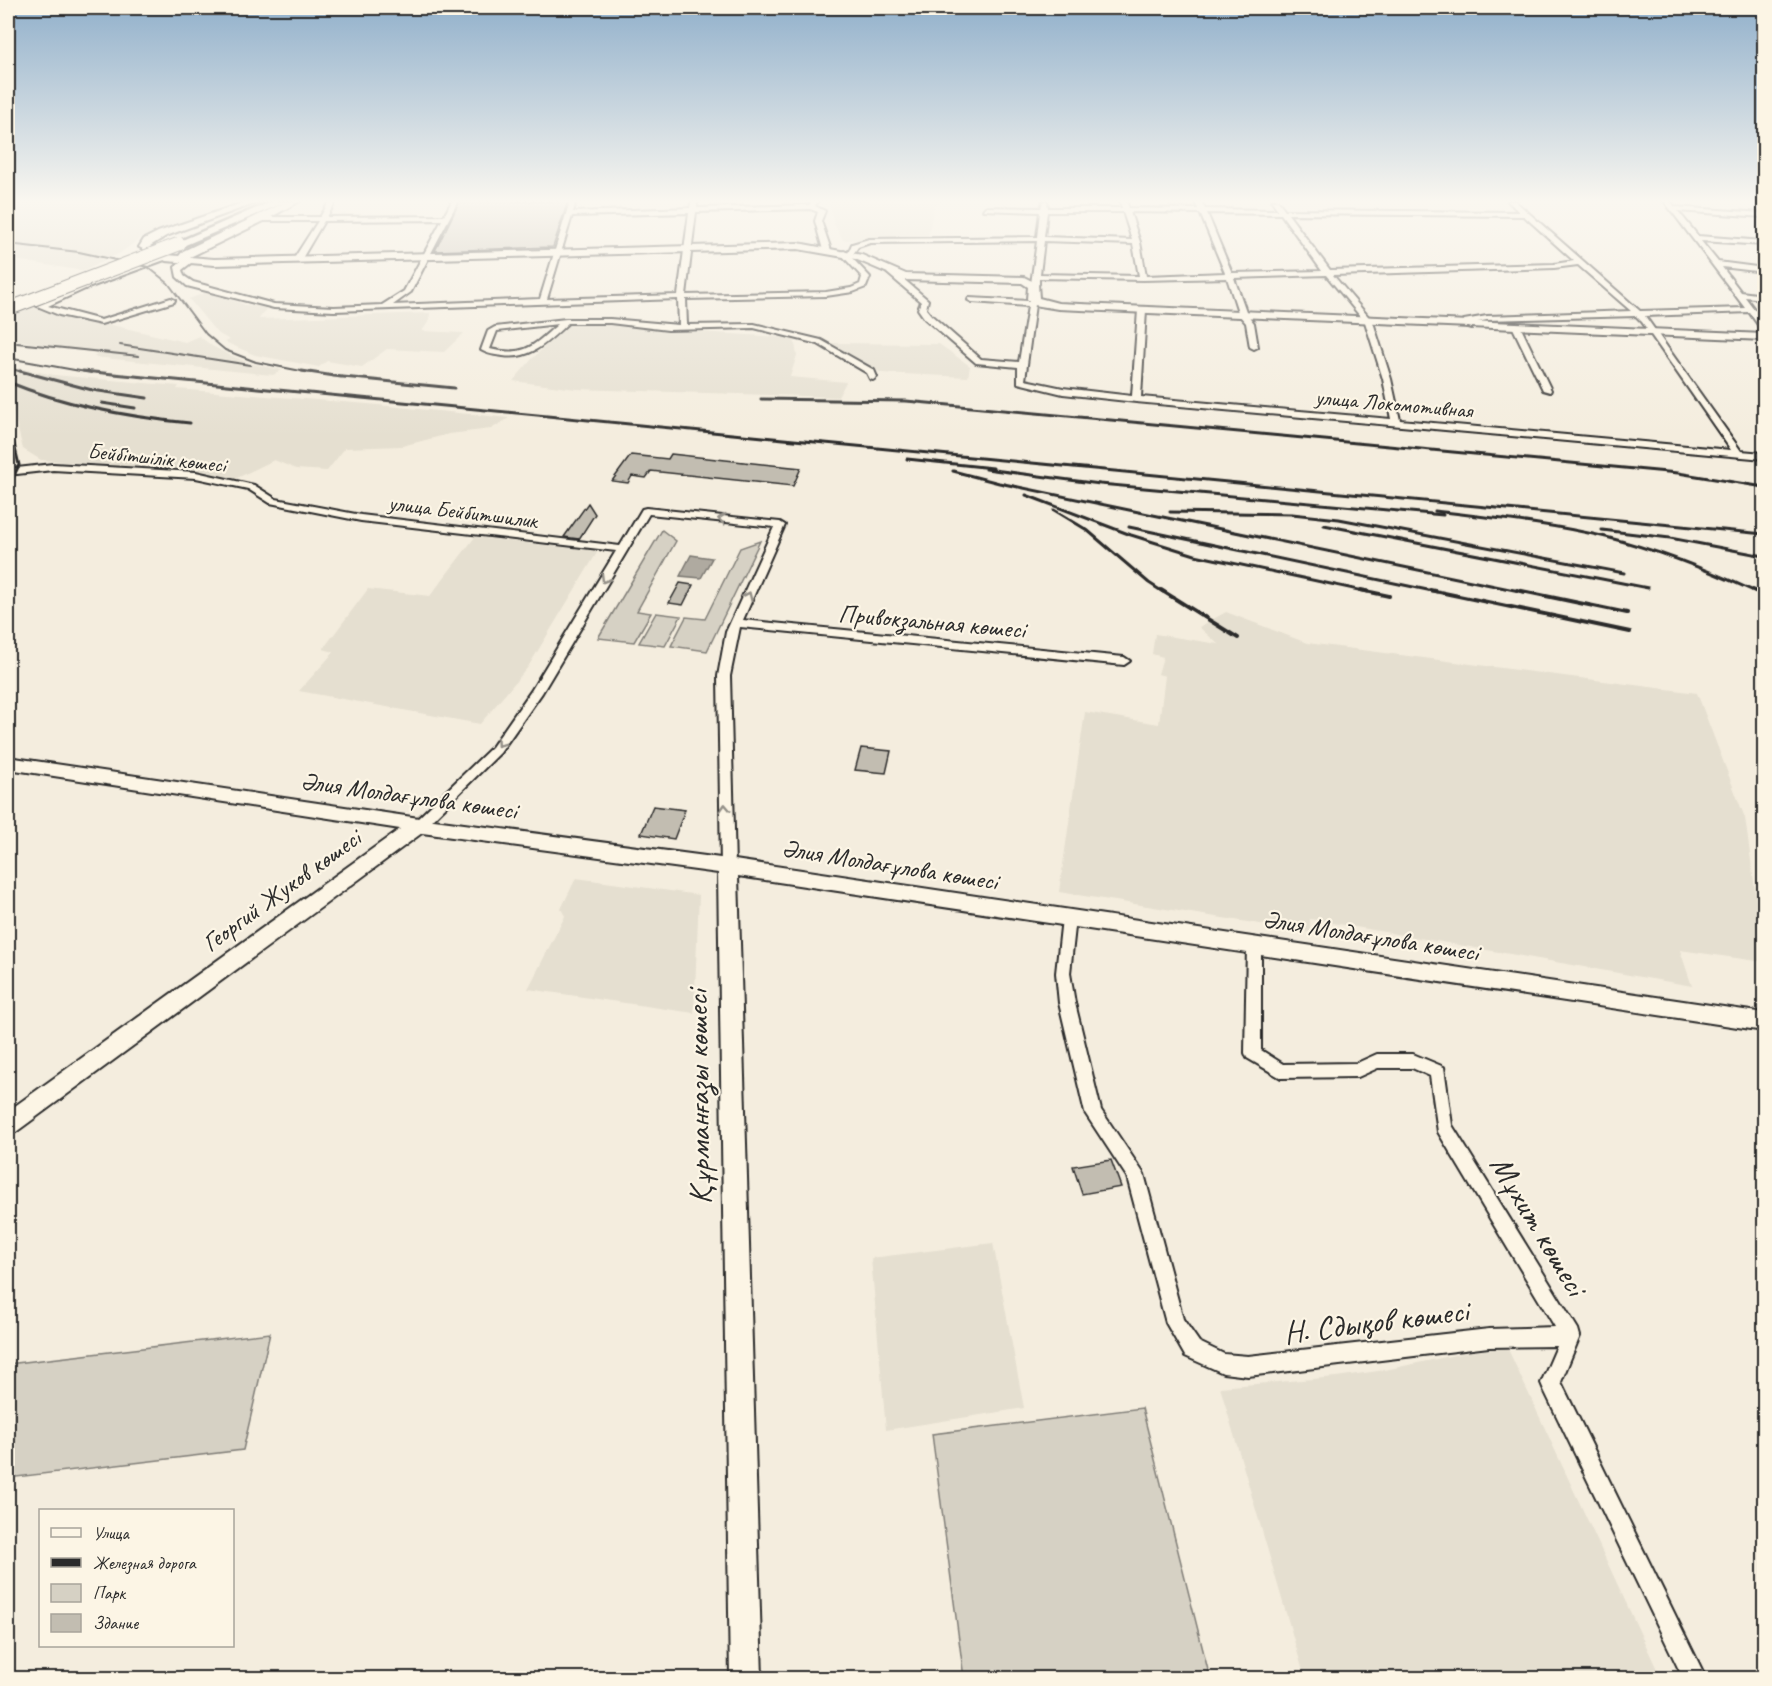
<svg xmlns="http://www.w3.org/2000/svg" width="1772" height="1686" viewBox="0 0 1772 1686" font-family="Caveat,sans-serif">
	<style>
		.built { fill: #e5dfd0 }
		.green { fill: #d6d1c4; stroke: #807e78; stroke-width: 1.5 }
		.water { fill: #afaaa0; stroke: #7a7771; stroke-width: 1.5 }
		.building { fill: #c2bdb1; stroke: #2b2b2b; stroke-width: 1.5 }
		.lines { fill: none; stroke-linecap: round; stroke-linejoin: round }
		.street-casing { stroke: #2b2b2b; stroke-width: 4 }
		.secondary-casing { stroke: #2b2b2b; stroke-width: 4 }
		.primary-casing { stroke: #2b2b2b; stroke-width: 5 }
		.street { fill: #fcf5e5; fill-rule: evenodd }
		.secondary { fill: #fcf5e5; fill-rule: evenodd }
		.primary { fill: #fcf5e5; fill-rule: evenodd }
		.rail-far2 { stroke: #2b2b2b; stroke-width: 2 }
		.rail-far1 { stroke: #2b2b2b; stroke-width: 3 }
		.rail { stroke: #2b2b2b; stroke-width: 4 }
		.primary-bridge-casing { stroke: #2b2b2b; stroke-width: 15; stroke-linecap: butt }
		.primary-bridge { stroke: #fcf5e5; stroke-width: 13 }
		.oneway { stroke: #949088 }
		.labels { text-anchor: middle; stroke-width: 4.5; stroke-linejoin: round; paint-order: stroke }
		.far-street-label { font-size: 22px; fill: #2b2b2b; stroke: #fcf5e5 }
		.street-label { font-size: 26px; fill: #2b2b2b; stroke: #fcf5e5 }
		.near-street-label { font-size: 32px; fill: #2b2b2b; stroke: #fcf5e5 }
	</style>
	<rect width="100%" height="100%" fill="#f4edde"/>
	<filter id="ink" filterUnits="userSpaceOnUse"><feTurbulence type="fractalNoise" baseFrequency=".0167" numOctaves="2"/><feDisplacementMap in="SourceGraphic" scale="12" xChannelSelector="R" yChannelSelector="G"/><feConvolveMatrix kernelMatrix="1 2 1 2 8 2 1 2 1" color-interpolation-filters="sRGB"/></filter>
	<g filter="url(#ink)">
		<path class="built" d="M12,201H225L227,203L181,224L141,238L120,253L84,271L15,260L8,263V203Z
			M829,201H942L934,206L928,237L843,240L834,224Z
			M210,291L245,305L268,306L259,319L430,313L429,321L422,331L464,333L444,352L387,349L362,367L327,361L319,367L255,355L225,342L230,340L217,333L189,299Z
			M26,305L185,342L199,336L212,346L230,355L249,363L282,370L273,375L94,357L97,353L8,339V313Z
			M601,323L637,328L794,338L797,355L790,377L846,382L838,397L576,389L513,381L532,359L568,324Z
			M831,343L939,344L970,366L968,377L881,373Z
			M19,368L54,375L179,386L177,389L368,404L509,418L491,429L449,434L402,446L345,448L327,471L296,469L274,460L235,479L200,473L41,460L23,449L8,390V374Z
			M475,537L598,551L528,667L480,724L299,691L334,652L323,649L368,589L430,596Z
			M1226,612L1307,643L1697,693L1745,818L1759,918L1764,929V962L1680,950L1692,986L1310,919V932L1059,892L1085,712L1159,724L1165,676L1158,674L1163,657L1152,654L1155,634L1218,644L1199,627Z
			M576,878L699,895L694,1013L528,989L565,916L561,909Z
			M993,1243L1024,1408L886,1430L871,1258Z
			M1507,1347L1661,1678H1305L1220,1387L1336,1377L1385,1370L1469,1352Z"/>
		<path class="green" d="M662,530L676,541L637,611L651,613L634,642L598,638Z
			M760,541L707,651L671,646L686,617L705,619L740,548Z
			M656,613L681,616L665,646L639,643Z
			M270,1333L243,1450L8,1478V1364Z
			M1142,1408L1210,1678H964L932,1434Z"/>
		<path class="water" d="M691,555L712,558L701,578L680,576Z"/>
		<path class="building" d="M460,201H568L553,247L435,251Z
			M671,454L772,465L801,468L793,486L651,471L646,478L632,476L628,483L612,481L631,455L668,459Z
			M588,503L595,514L579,539L564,537Z
			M680,583L693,585L683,605L669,603Z
			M861,748L891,751L886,773L855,770Z
			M653,806L685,810L674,839L641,834Z
			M1111,1160L1121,1187L1082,1194L1073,1166Z"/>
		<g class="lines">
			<g class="street-casing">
				<path id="street" d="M330,201H336L327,217L444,216L452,201H458L411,292L393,305L540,299L570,201H576L573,212L690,208L691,203L694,201L697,203V208L809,205L812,201H818L815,206L825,211L821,221L831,250L827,252L823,250L815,221L818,212L810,209L696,212L686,295L826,292L851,288L860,284L862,277L840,253L844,251L848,253L852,244L869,239L1037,237L1040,212L983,210L985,207L1041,208L1043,201H1047L1048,208H1122L1120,201H1126L1129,208L1198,209L1195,201H1201L1205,209L1278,210L1272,201H1278L1285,210L1519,212L1508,201H1515L1640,311L1745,308L1664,201H1670L1675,207L1764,213V217L1678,211L1698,236L1764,241V245L1701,241L1718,262L1764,268V272L1722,267L1741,292L1764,295V299L1745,297L1764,322V329H1761L1749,312L1645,316L1741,451L1764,453V459L1136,402L1063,394L1018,383V367L976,363L925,319L918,309L921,302L887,273L894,271L928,300L926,309L931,315L981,359L1019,362L1028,306L972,302L968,300L969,298L1029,301L1030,297H1036L1025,380L1063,388L1132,396L1138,310L1142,308L1146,310L1141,397L1391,419L1383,379L1365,322L1326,275L1234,278L1247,314L1254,323L1258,347L1254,349L1250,347L1246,323L1239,315L1227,278L1143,280L1039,278V284L1035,286L1031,284L1037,241L870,243L858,247L851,257L870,277L866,287L853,292L826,296L686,299L687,325L754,324L821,340L874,370L877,377L873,380L870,379L867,373L818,344L754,328L668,330L610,323H568C548,341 532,360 503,356C496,355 487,354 481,350L488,331L495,327L566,319H610L679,325L678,299L334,311L274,308L187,286L177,277L175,267L185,259H191V263L182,270L184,276L193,282L274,304L334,307L382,305L404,291L442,220L324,221L301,260L297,262L293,260L318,221H261L258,219L261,217H320ZM1047,212H1123L1132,240L1044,237ZM1130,212L1200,213L1225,273L1146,276L1140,242ZM689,213L678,295L547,299L572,216ZM1207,213L1281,214L1322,271L1232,273ZM1288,214L1524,216L1574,261L1554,264L1330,270ZM1044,241L1133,244L1139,276L1040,274ZM1578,265L1631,311L1487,316L1464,320L1465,326L1472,328V323L1487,320L1636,316L1642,322L1731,450L1400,420L1391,379L1373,322L1333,275L1554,268ZM558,324C533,346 525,357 490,349L497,331Z
					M163,256L170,258L85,289L48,306L101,320L171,298L175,300L174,302L101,324L59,315L37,306L79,285Z
					M1514,326L1521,328L1551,390L1550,392L1543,390L1513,328Z
					M53,464L196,472L254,485L276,499L361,515L620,546L642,509L646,508L780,522L785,525L743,620L1124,657L1130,661L1124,665L740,627L730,676L735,867L733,871H723L721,867L718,676L726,632L774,527L649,514L542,693L500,753L424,828L419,830L412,825L414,822L492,747L531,691L616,551L361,521L270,503L248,489L196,478L53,470L8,475V469Z
					M1069,912L1074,914L1076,918L1070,973L1075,1003L1101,1110L1144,1174L1183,1319L1199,1342L1224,1354L1248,1356L1489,1329L1555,1327L1438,1132L1430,1076L1412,1068H1378L1358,1077L1281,1078L1247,1058L1245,1053L1247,945L1249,941L1254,939L1259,941L1261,945V1050L1283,1064L1357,1063L1377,1054H1413L1444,1067L1452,1125L1578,1329L1580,1336L1561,1382L1706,1678H1683L1544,1390L1541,1383L1557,1346L1489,1347L1248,1376L1223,1373L1185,1356L1166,1323L1127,1177L1085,1113L1059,1003L1056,973L1062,918L1064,914Z"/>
			</g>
			<g class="secondary-casing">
				<path id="secondary" d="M248,201H261L166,236L150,246L168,255L179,256L183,251L288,201H300L264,221L190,257L214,259L798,243L862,255L906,274L1024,277L1038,284L1039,298L1058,303L1764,334V340L1058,309L1034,305L1027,299L1028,287L1022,283L904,280L855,259L798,249L214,265L166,261L139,247L144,239L158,232Z
					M8,757L419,818L728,859L1764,1013V1031L738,876L762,1678H730L718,873L422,833L16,1132L8,1135V1111L400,829L8,769Z"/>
			</g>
			<g class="primary-casing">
				<path id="primary" d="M273,201H288L183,246L179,248L173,244Z"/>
			</g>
			<use href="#street" class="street"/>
			<use href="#secondary" class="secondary"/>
			<use href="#primary" class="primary"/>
			<path class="rail-far2" d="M8,244L79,252L148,267L168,283L206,334L225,350L256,362L311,373
				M17,343L139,356
				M120,345L250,365
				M8,358L91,373
				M8,368L26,373"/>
			<path class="rail-far1" d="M20,371L92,390L147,398
				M83,371L1764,534
				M302,371L341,377
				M333,376L454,388
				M8,382C67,406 127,417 190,423
				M761,399L906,401L1678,473L1764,487
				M102,403L135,408
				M8,419L19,465L8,488
				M907,459L993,468
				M986,469L1100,484L1443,515
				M953,471L999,483L1524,592
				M1026,495L1131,535L1195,555L1368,592
				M1054,510L1087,530L1149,583L1163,592
				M1435,511C1492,518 1550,523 1606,537C1658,550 1708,570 1756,592
				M1170,512L1292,514L1339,519L1624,573
				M1324,525L1648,588
				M1129,527L1437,592
				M1602,530L1670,538L1764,556"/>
			<path class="rail" d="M1161,590L1238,638
				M1361,590L1389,596
				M1430,590L1630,632
				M1517,590L1627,613
				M1753,590L1764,595"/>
			<g class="primary-bridge-casing">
				<path id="primary-bridge" d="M8,309L179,244"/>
			</g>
			<use href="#primary-bridge" class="primary-bridge"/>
		</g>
		<defs><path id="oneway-chevron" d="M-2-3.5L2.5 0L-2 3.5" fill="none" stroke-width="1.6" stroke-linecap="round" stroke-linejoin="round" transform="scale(1.5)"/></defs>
		<g class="oneway">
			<use href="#oneway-chevron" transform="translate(722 519) rotate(-174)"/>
			<use href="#oneway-chevron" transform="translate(605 579) rotate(121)"/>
			<use href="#oneway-chevron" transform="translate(748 596) rotate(-66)"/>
			<use href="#oneway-chevron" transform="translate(500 743) rotate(126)"/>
			<use href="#oneway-chevron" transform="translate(725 808) rotate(-92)"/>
		</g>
	</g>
	<linearGradient id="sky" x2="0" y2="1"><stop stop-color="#91b0cb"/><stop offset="0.46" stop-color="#faf7f0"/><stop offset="1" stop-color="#faf7f0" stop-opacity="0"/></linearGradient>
	<rect width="1772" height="437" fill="url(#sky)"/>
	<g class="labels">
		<g class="far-street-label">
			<text transform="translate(1394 403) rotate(5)" y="8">улица Локомотивная</text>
			<text transform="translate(157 457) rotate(6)" y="8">Бейбітшілік көшесі</text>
			<text transform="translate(463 511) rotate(7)" y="8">улица Бейбитшилик</text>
		</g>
		<g class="street-label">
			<text transform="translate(932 621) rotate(5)" y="9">Привокзальная көшесі</text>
			<text transform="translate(409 795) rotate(8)" y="9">Әлия Молдағұлова көшесі</text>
			<text transform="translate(890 864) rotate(9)" y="9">Әлия Молдағұлова көшесі</text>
			<text transform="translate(281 890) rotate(-36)" y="9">Георгий Жуков көшесі</text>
			<text transform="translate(1371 935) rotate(9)" y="9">Әлия Молдағұлова көшесі</text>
		</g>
		<g class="near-street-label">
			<text transform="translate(698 1097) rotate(-91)" y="11">Құрманғазы көшесі</text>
			<text transform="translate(1539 1225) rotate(59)" y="11">Мұхит көшесі</text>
			<text transform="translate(1376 1321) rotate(-7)" y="11">Н. Сдықов көшесі</text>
		</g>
	</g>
	<rect width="1772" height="1686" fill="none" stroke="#fcf5e5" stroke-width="30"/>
	<rect x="15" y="15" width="1742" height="1656" fill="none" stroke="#2b2b2b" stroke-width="2" filter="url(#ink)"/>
	<rect x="39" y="1509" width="195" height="138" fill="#fcf5e5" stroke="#a8a49b" stroke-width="1.5"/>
	<rect x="51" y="1528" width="30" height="9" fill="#fcf5e5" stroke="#a8a49b" stroke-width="1.5"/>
	<text x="93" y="1539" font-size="18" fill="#2b2b2b">Улица</text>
	<rect x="51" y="1558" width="30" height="9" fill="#2b2b2b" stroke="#a8a49b" stroke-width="1.5"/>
	<text x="93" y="1569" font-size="18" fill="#2b2b2b">Железная дорога</text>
	<rect x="51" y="1584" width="30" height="18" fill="#d6d1c4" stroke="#a8a49b" stroke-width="1.5"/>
	<text x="93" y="1599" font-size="18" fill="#2b2b2b">Парк</text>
	<rect x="51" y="1614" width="30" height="18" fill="#c2bdb1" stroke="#a8a49b" stroke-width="1.5"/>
	<text x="93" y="1629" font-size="18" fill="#2b2b2b">Здание</text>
</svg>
